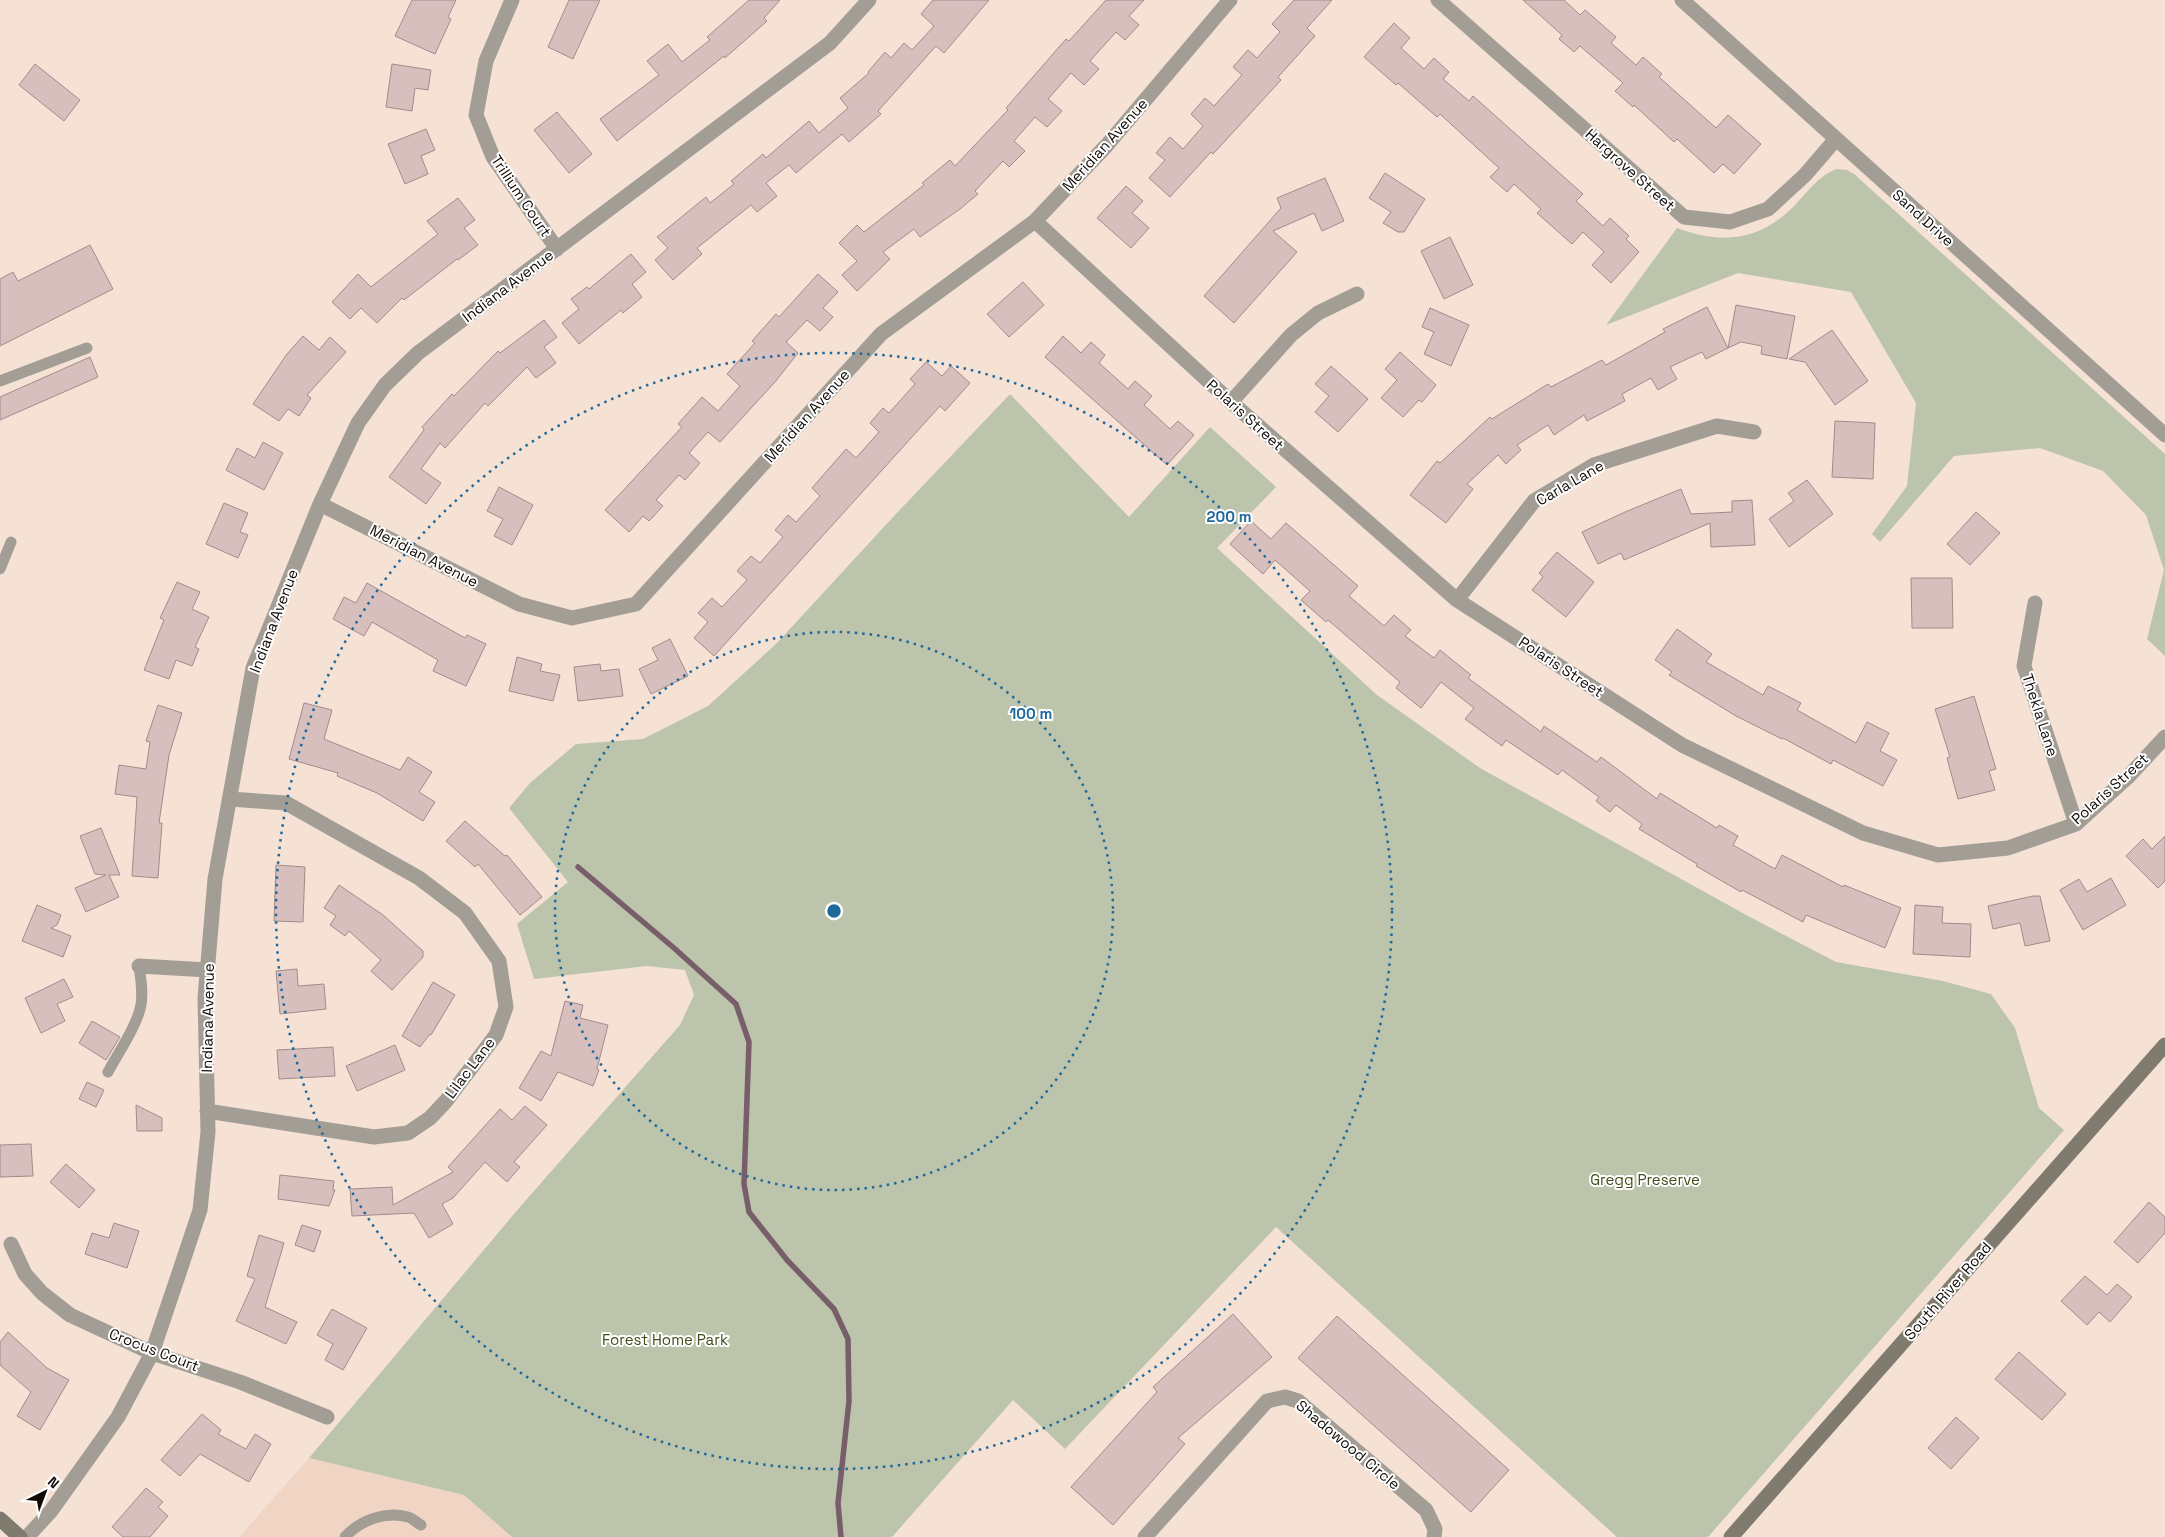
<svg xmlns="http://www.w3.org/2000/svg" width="2165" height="1537" viewBox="0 0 2165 1537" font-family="'Space Grotesk',sans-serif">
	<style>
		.built { fill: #f0d5c5 }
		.green { fill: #bcc4ab }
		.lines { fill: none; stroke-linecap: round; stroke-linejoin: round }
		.stream { stroke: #775e69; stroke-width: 5.5 }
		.building { fill: #d7bfbe; stroke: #a28b8b }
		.lane { stroke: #a29e96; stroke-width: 11 }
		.street { stroke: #a29e96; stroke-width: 15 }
		.secondary { stroke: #807b6f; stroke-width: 15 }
		.ring { fill: none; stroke: #1f689c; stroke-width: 2.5; stroke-dasharray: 2.5 5 }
		.labels { text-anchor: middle; stroke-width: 4; stroke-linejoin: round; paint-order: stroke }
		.street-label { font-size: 15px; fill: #100a06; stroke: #fff }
		.park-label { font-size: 15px; fill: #414d1a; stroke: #fff }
		.centre { fill: #1f689c; stroke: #fff; stroke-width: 2.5 }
		.ring-label { font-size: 15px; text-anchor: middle; font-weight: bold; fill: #1f689c; stroke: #fff; stroke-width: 4; stroke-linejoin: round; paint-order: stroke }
	</style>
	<rect width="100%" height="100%" fill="#f6e2d5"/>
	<path class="built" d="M309,1458L464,1495L512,1537H239Z"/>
	<path class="green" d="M1836,169L1847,170L1854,174L2165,454V656L2147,639L2164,570L2146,515L2103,471L2040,448L1954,456L1880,542L1872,534L1907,486L1916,403L1851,292L1738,273L1606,325L1677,228C1723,245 1761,241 1796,204C1808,191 1819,176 1836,169Z
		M1010,394L1129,517L1210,427L1276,487L1217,548L1377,695L1480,768L1750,917L1836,962L1943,981L1991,994L2015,1028L2039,1108L2064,1130L1708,1537H1617L1276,1227L1065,1449L1013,1400L892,1537H512L464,1495L309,1458L519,1208L680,1025L694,995L685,970L647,966L534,979L517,924L568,882L509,808L530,783L576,744L643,739L708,706L776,644L894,516Z"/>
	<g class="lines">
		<path class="stream" d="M578,867L674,948L736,1004L749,1042L744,1184L749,1212L787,1260L834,1309L848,1339L849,1401L838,1503L841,1537"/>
	</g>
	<path class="building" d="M412,0H456L448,17L451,19L435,54L395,36Z
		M569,0H600L573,59L548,47Z
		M749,0H780L764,18L767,21L725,58L724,56L617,141L600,119L659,75L647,61L668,44L682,62L710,40L707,37Z
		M933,0H989L944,53L936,46L878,111L881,114L849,142L842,134L796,173L789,165L766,183L777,196L757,212L751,205L697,248L702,254L673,280L655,260L668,248L657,237L706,197L710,203L734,184L731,181L763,154L766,158L809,121L819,133L848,108L840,98L869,73L868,72L885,52L891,58L904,43L912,50L934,26L921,14Z
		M1106,0H1144L1129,16L1139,25L1125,40L1116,32L1090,61L1099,69L1084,85L1071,73L1048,99L1062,111L1047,127L1035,117L1014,141L1025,151L1009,167L1003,161L975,191L978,194L960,209L920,237L914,229L883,252L890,259L857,291L842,275L857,261L839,243L857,225L864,232L924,185L922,183L950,160L955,166L1008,110L1006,108L1066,39L1069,41Z
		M1294,0H1332L1307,28L1315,36L1278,77L1281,80L1213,154L1211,152L1170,197L1149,178L1165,160L1156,153L1170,137L1183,149L1203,126L1191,114L1205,98L1214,106L1242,75L1233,67L1248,50L1257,58L1280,32L1272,24Z
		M1523,0H1564L1580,15L1585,10L1616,37L1611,43L1636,65L1643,57L1662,74L1659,77L1716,128L1728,115L1761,144L1734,174L1723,164L1714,173L1677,139L1674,142L1634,105L1633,107L1615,91L1623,83L1580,46L1574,52L1559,39L1562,35Z
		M1394,23L1410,38L1401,48L1424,69L1434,58L1449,72L1443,79L1469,101L1473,96L1583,194L1576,201L1603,226L1610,218L1629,236L1626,239L1639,252L1611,283L1592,265L1604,252L1583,232L1572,244L1537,213L1541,209L1514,184L1507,192L1490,177L1499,168L1440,114L1437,117L1398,83L1396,85L1364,57Z
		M35,64L80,100L64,121L19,85Z
		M392,64L431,70L428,90L415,88L412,111L386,107Z
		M557,112L592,154L569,173L534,130Z
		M426,129L435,150L421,156L428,174L405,184L388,144Z
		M1385,173L1425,199L1404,232H1398L1383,223L1391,212L1369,198Z
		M1325,178L1344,221L1322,231L1314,213L1273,231L1297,252L1234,323L1204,296L1281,208L1277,198Z
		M1126,186L1143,201L1132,213L1149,228L1131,248L1097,218Z
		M458,198L475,220L464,228L478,245L458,260L457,259L404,300L402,298L377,323L361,308L350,319L332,302L358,274L371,287L438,234L427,221Z
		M1450,237L1473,285L1444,299L1421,251Z
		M90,245L113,289L0,346V279L13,272L18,281Z
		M631,254L646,272L632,284L642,297L623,313L621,310L579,344L562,323L579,309L571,299L587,287L589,289Z
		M818,274L838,292L823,308L833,317L820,331L807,320L786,342L798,353L775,382L720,442L708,432L689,453L700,463L685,480L679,475L656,500L663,506L649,521L643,516L629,532L605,510L682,427L678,424L702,397L718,411L740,386L727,374L755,343L752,341L776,314L779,317Z
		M1023,282L1044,305L1009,337L987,314Z
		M1736,305L1795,316L1787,359L1761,354L1762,346L1741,342L1728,348Z
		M1707,307L1728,348L1706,359L1702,352L1670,367L1677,379L1658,390L1651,378L1622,394L1625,401L1587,421L1584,415L1554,435L1548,425L1517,445L1521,450L1506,464L1498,455L1467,484L1473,489L1446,523L1410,495L1437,461L1440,463L1490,417L1492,419L1548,384L1551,387L1602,360L1606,365L1665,332L1663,329Z
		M1430,308L1469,325L1451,366L1424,354L1434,332L1422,327Z
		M544,320L557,337L544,347L556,363L536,378L527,367L488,406L485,403L445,448L440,443L421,469L441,483L426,504L389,477L424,430L422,427L452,394L454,396L498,351L500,353Z
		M1832,330L1868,381L1835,405L1805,362L1789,359Z
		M303,336L319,350L330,337L346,352L307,395L311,398L299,416L288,409L279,421L253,404L287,354Z
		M1063,336L1081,353L1091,342L1105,355L1099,363L1128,389L1135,381L1152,396L1144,405L1170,429L1178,421L1194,435L1167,465L1045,357Z
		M1400,352L1436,385L1422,402L1419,400L1403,417L1381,398L1397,380L1385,369Z
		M90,357L98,377L0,420V397Z
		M926,362L942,376L951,366L970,383L945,411L940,406L714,656L694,638L708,622L698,613L712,598L722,607L747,580L737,571L751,556L760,563L783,537L775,530L788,515L796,522L820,496L812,488L846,449L856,458L879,432L870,423L883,408L889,413L915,384L910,379Z
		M1331,366L1368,399L1338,432L1315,412L1329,396L1315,384Z
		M1835,421L1875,423L1873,479L1832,477Z
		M263,442L283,453L264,490L226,470L237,448L255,458Z
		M1807,480L1833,514L1789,547L1769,519L1794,501L1788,493Z
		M499,487L533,505L512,545L494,536L503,519L487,511Z
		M1681,489L1691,514L1732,512V501L1752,500L1755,545L1711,547L1710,523L1624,560L1621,553L1598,564L1582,532L1625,512Z
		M224,503L248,513L240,532L248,535L238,558L206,544Z
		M1976,512L2000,533L1970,565L1947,544Z
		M1251,521L1271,539L1286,523L1358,586L1349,596L1384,626L1394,615L1411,630L1405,636L1434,658L1440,650L1471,675L1468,678L1541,732L1544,726L1597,762L1601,757L1657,799L1660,793L1717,828L1719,825L1738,836L1733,845L1775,869L1782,855L1843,887L1844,885L1901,908L1885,948L1806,915L1803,922L1742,890L1741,892L1696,866L1697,864L1639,829L1642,824L1616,805L1610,812L1596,801L1599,797L1562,770L1558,775L1506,740L1502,746L1465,719L1474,708L1441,682L1421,708L1396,688L1400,682L1328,620L1326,622L1301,600L1310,591L1275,560L1263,574L1230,544Z
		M1557,552L1594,582L1566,617L1532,590L1543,577L1539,573Z
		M1911,578H1952L1953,628H1912Z
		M177,582L200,592L192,609L209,617L195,647L199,649L192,666L176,660L169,679L144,670L164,620L160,618Z
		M367,583L465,638L467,635L486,644L466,686L433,671L438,660L372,622L364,636L333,619L344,597L356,603Z
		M1677,629L1712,654L1706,662L1763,695L1768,686L1801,703L1797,710L1856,743L1867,722L1889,733L1880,751L1897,760L1883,786L1833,760L1831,764L1783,738L1782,739L1736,716L1669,675L1672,672L1655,660Z
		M670,639L688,676L651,694L639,669L658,660L652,648Z
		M517,657L542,664L540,671L560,675L553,701L509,691Z
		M600,664L601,671L619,669L623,696L578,701L574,667Z
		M1974,696L1996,769L1989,771L1995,790L1958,799L1947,758L1950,757L1935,709Z
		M304,703L332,710L324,739L400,770L408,757L432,772L419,792L435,802L423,821L377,793L337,776L338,773L289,759Z
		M158,705L182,713L169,755L159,823H162L158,878L132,876L137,797L115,794L119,765L146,769L150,742L146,741Z
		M465,821L505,856L507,855L542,897L520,915L478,864L475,867L446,841Z
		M101,828L120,875H109L119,897L86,912L75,888L106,875L95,874L80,836Z
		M2165,836V881L2158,888L2126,856L2143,839L2152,849Z
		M276,865L305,867L303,922L274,921Z
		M2111,878L2126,905L2083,930L2060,890L2079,879L2087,892Z
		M339,885L383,915L423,951V957L392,990L371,971L381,960L349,931L345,936L330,925L336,916L324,908Z
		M2033,896H2040L2050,941L2025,946L2020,923L1993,929L1988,906Z
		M37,905L61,915L57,925L51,928L71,936L63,957L22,941Z
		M1915,905L1943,907L1942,923L1971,924L1970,957L1913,954Z
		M297,969L298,986L324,984L326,1009L280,1014L276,971Z
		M64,979L73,997L57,1004L65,1021L41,1033L25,998Z
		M433,982L455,995L431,1035L430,1034L420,1047L402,1036Z
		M565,1001L583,1005L580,1018L608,1025L597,1069L599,1070L593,1086L558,1072L541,1101L519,1088L541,1051L551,1056Z
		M92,1021L120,1037L106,1060L79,1043Z
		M395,1045L405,1070L357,1091L346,1066Z
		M333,1047L335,1076L279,1079L277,1050Z
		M87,1082L104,1090L96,1107L79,1099Z
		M136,1105L162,1118V1131H137Z
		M525,1106L547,1125L514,1162L520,1167L507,1182L485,1162L453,1198L442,1204L453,1224L429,1238L414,1213L352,1216L350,1189L392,1187L393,1205L453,1172L448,1167L500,1109L512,1120Z
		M31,1144L33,1176L0,1177V1145Z
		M66,1164L95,1190L79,1208L50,1182Z
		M280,1175L334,1181L333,1190H335L329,1206L278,1199Z
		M2149,1202L2165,1217V1233L2138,1263L2114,1242Z
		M114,1223L139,1231L127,1268L85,1254L92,1233L109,1238Z
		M302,1225L321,1231L314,1252L295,1245Z
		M259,1235L284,1243L265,1307L297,1322L286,1344L236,1321L255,1279L247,1276Z
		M2085,1276L2107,1295L2117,1284L2132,1297L2110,1322L2099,1312L2087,1325L2061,1301Z
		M332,1309L367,1328L343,1370L325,1360L333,1344L317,1335Z
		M1233,1314L1272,1357L1178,1438L1185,1444L1113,1525L1071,1487L1157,1392L1153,1387Z
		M1337,1316L1509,1470L1471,1512L1298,1358Z
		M8,1332L47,1368L69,1380L40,1430L17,1416L31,1392L0,1365V1342Z
		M2019,1352L2066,1394L2042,1420L1995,1379Z
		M202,1414L221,1430L218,1434L246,1449L255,1434L271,1444L249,1482L200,1454L180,1476L161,1460Z
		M1956,1417L1979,1438L1951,1469L1928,1448Z
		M146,1488L163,1502L158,1507L168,1516L150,1537H123L112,1527Z"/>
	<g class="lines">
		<path class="lane" d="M0,381L87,348
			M0,569L11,542
			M108,1072C118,1053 137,1026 141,1005C143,992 141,979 139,966
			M345,1537C360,1520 385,1511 408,1517C412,1518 417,1523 421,1525"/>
		<path class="street" d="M512,0L486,61L476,115L493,157L557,249
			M1438,0L1684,217L1730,222L1768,209L1805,175L1836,139
			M1682,0L2165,435
			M1035,221L1231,402L1457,600L1682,745L1863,833L1938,855L2008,848L2076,824L2129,776L2165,737
			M1231,402L1291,335L1318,313L1357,294
			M320,504L519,604L572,618L636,604L881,334L1035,221L1107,145L1230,0
			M1457,600L1534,501L1594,465L1717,426L1754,432
			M2035,603L2024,666L2076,824
			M139,966L208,970
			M207,1111L374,1137L408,1133L430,1118L446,1101L496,1035L506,1007L499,961L465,913L419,878L286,803L230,799
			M11,1244L25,1274L42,1293L70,1315L152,1353L240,1382L327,1417
			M27,1537L51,1511L118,1417L152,1353L178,1276L200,1210L208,1132L205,998L215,879L253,668L320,504L358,423L385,385L418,353L830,43L869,0
			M1145,1537L1267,1401L1285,1397L1298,1401L1426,1510L1435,1529L1434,1537"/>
		<path class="secondary" d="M0,1519L20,1537
			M1731,1537L2165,1045"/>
	</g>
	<g class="ring">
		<circle cx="834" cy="911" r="279"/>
		<circle cx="834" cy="911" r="558"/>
	</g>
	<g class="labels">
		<g class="street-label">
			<text transform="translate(1105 145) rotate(-48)" y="5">Meridian Avenue</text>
			<text transform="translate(1630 170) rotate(42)" y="5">Hargrove Street</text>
			<text transform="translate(521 196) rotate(56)" y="5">Trillium Court</text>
			<text transform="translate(1923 218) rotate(42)" y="5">Sand Drive</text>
			<text transform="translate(508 286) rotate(-37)" y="5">Indiana Avenue</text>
			<text transform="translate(1245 415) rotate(42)" y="5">Polaris Street</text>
			<text transform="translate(807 416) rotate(-48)" y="5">Meridian Avenue</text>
			<text transform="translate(1570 483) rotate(-30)" y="5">Carla Lane</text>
			<text transform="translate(424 556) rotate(27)" y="5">Meridian Avenue</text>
			<text transform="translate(274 621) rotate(-69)" y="5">Indiana Avenue</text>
			<text transform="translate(1561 667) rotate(33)" y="5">Polaris Street</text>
			<text transform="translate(2040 715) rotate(72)" y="5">Thekla Lane</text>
			<text transform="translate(2110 789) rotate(-42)" y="5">Polaris Street</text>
			<text transform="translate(208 1018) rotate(-89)" y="5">Indiana Avenue</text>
			<text transform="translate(470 1068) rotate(-53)" y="5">Lilac Lane</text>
			<text transform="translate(1948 1291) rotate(-49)" y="5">South River Road</text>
			<text transform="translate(154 1350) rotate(21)" y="5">Crocus Court</text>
			<text transform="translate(1348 1445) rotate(40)" y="5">Shadowood Circle</text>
		</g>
		<g class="park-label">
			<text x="1645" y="1185">Gregg Preserve</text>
			<text x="665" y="1345">Forest Home Park</text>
		</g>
	</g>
	<circle cx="834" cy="911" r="8" class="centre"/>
	<g class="ring-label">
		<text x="1229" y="522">200 m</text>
		<text x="1031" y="719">100 m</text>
	</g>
	<g transform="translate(45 1492) rotate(42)" stroke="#ffffff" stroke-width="4" paint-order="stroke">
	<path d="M0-4L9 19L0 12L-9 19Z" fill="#100a06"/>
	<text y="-8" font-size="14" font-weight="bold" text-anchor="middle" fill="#100a06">N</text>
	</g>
</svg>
